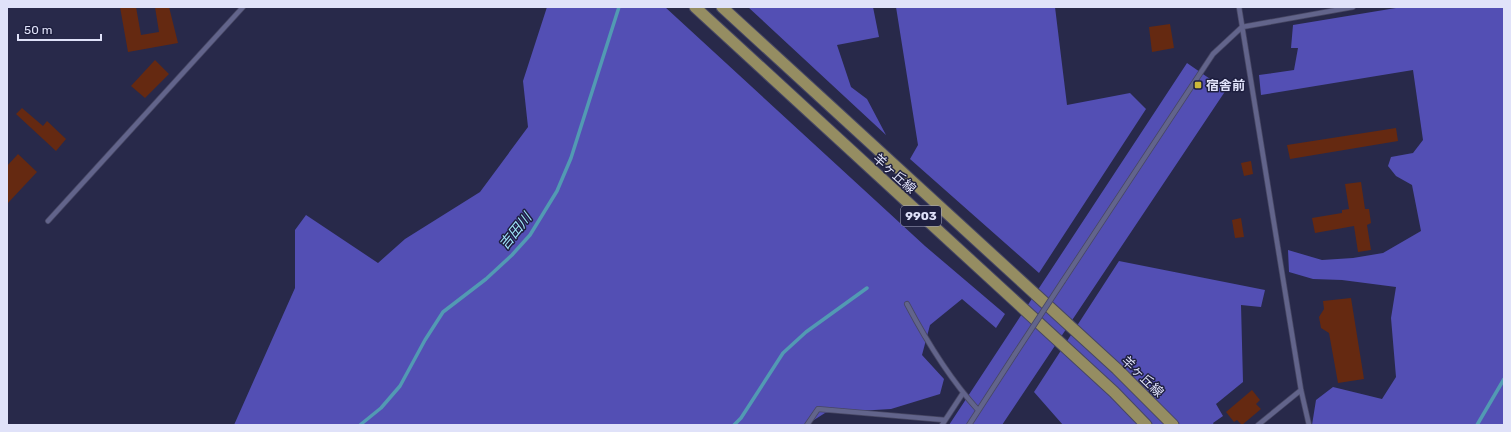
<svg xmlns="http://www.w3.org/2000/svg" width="1511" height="432" viewBox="0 0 1511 432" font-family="Rubik,'Noto Sans JP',sans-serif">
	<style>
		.forest { fill: #534fb4 }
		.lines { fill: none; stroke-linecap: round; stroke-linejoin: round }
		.stream { stroke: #529ab3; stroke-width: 3.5 }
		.building { fill: #652911 }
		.service-casing { stroke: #474764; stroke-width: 6 }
		.primary-casing { stroke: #474764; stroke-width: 13 }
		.service { stroke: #62648b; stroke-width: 4.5 }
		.primary { stroke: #958d62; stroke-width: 11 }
		.service-bridge-casing { stroke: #474764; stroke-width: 6; stroke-linecap: butt }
		.service-bridge { stroke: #62648b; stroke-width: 4.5 }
		.poi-dot { fill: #ccb939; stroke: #1e1f3f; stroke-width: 1.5 }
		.labels { text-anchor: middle; stroke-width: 3; stroke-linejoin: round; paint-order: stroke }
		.shield { fill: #1e1f3f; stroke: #a6a8c1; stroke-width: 1 }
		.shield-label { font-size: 12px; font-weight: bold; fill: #e0e2f9 }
		.poi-label { font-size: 13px; font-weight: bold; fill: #e0e2f9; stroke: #1e1f3f; text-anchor: start }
		.street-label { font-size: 13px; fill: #e0e2f9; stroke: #1e1f3f }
		.water-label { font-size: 14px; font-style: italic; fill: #a1e5fc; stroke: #1e1f3f }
	</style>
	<rect width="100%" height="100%" fill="#28294a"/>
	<path class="forest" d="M547,7H665L925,246L1005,314L996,328L962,299L930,325L922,355L944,379L940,394L891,409L825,413L806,425H234L295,288V230L306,215L378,263L405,239L480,192L528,127L523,81Z
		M748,7H873L879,37L837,45L851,87L867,99L886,135Z
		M896,7H1055L1067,105L1130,93L1146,109L1039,273L910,159L918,145Z
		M1402,7H1504V425H1312L1316,400L1333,387L1382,399L1396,377L1391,318L1396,287L1342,280L1313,279L1289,272L1288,250L1322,260L1353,258L1383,253L1421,231L1412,185L1396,176L1388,166L1391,157L1413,153L1423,140L1413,70L1261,95L1259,75L1294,70L1298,48H1291L1293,25Z
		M1187,63L1226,90L1002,425H949Z
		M1119,261L1265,290L1261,307L1241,305L1243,382L1216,404L1223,416L1213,423L1214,425H1063L1034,392Z"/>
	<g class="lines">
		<path class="stream" d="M360,425L381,408L400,386L425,340L443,312L486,279L512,255L530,235L557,191L571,158L619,7
			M734,425L741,418L783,353L806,332L867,288
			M1477,425L1504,379"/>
	</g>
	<path class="building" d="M120,7H136L141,35L159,32L155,7H169L178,43L128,52Z
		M1170,24L1174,48L1152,52L1149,27Z
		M155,60L169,74L145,98L131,86Z
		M22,108L43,126L47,121L66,139L56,151L16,114Z
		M1396,128L1398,141L1290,159L1287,145Z
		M18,154L37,172L7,204V166Z
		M1251,161L1253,174L1244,176L1241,163Z
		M1361,182L1365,209H1369L1371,223L1367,225L1371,250L1358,252L1354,226L1315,233L1312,218L1342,213V210L1349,209L1345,184Z
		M1241,218L1244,237L1235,238L1232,220Z
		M1351,298L1364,379L1338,383L1329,333L1321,328L1319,317L1324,309L1323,301Z
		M1252,390L1260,400L1256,404L1261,409L1242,425L1237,420L1234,422L1226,412Z"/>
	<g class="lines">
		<g class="service-casing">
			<path id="service" d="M1239,7L1301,390L1309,425
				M48,221L243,7
				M1063,281L1213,54L1242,27L1353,7
				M907,304C927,342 949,378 978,410
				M807,425L818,409L945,420
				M942,425L963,393
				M969,425L1015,354
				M1258,425L1301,390"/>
		</g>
		<g class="primary-casing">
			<path id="primary" d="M695,7L1114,392L1146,425
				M722,7L1117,369L1173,425"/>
		</g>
		<use href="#service" class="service"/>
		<use href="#primary" class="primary"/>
		<g class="service-bridge-casing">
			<path id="service-bridge" d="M1015,354L1063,281"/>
		</g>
		<use href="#service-bridge" class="service-bridge"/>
	</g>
	<rect class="poi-dot" x="1194" y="81" width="8" height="8" rx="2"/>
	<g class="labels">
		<rect class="shield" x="901" y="206" width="40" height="20" rx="3"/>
		<g class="shield-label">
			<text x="921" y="220">9903</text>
		</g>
		<g class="poi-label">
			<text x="1206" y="90">宿舎前</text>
		</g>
		<g class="street-label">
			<text transform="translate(895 173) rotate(42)" y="5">羊ヶ丘線</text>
			<text transform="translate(1143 376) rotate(44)" y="5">羊ヶ丘線</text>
		</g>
		<g class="water-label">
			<text transform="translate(515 231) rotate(-51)" y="5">吉田川</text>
		</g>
	</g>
	<rect width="1511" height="432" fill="none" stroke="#e0e2f9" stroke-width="16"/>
	<path d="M18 34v6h83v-6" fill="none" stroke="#e0e2f9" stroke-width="2"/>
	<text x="24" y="34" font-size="12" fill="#e0e2f9" stroke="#1e1f3f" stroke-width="3" paint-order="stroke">50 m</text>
</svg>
